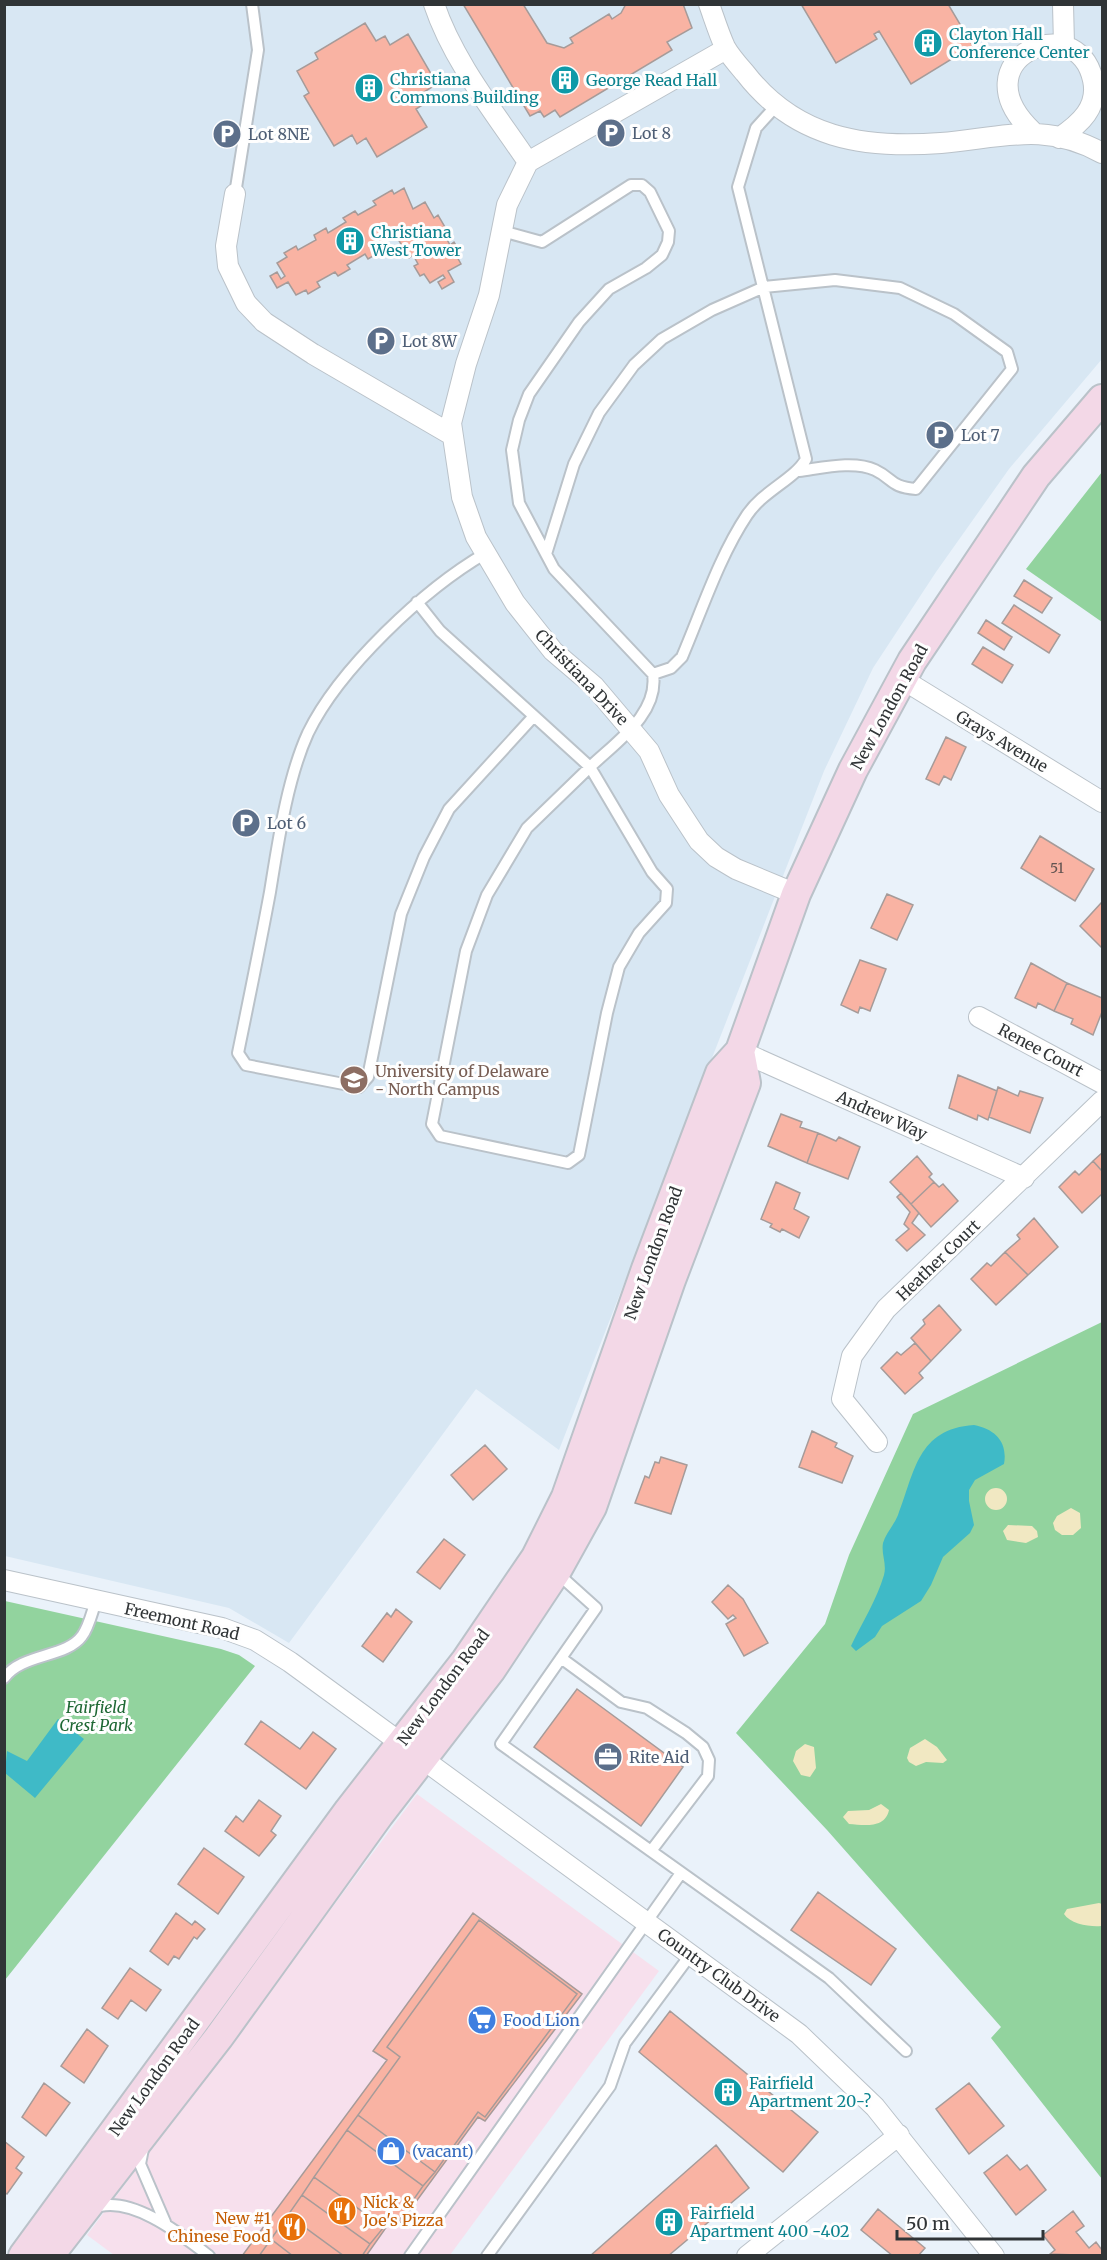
<svg xmlns="http://www.w3.org/2000/svg" width="1107" height="2260" viewBox="0 0 1107 2260" font-family="Merriweather,serif">
	<style>
		.commercial { fill: #f7e0ed }
		.built { fill: #d8e7f3 }
		.green { fill: #92d39e }
		.sand { fill: #f1e8c2 }
		.water { fill: #3fbac7 }
		.building { fill: #f9b3a3; stroke: #a69b99; stroke-width: 1.5 }
		.lines { fill: none; stroke-linecap: round; stroke-linejoin: round }
		.service-casing { stroke: #bac2c9; stroke-width: 14 }
		.minor-casing { stroke: #bac2c9; stroke-width: 22 }
		.secondary-casing { stroke: #bac2c9; stroke-width: 32 }
		.service { stroke: #fff; stroke-width: 10 }
		.minor { stroke: #fff; stroke-width: 20 }
		.secondary { stroke: #f3d8e7; stroke-width: 28 }
		.labels { text-anchor: middle; stroke-width: 6; stroke-linejoin: round; paint-order: stroke }
		.number-label { font-size: 14px; fill: #625451 }
		.culture-label { font-size: 16px; fill: #0d838f; stroke: #fefefe; text-anchor: start }
		.service-label { font-size: 16px; fill: #4e5e75; stroke: #fefefe; text-anchor: start }
		.street-label { font-size: 16px; fill: #303436; stroke: #fefefe }
		.education-label { font-size: 16px; fill: #785e54; stroke: #fefefe; text-anchor: start }
		.park-label { font-size: 16px; font-style: italic; fill: #1e6834; stroke: #fefefe }
		.shop-label { font-size: 16px; fill: #366cbe; stroke: #fefefe; text-anchor: start }
		.food-label { font-size: 16px; fill: #c56008; stroke: #fefefe; text-anchor: start }
	</style>
	<rect width="100%" height="100%" fill="#eaf2fa"/>
	<path class="commercial" d="M417,1794L659,1971L450,2255H114L87,2235Z"/>
	<path class="built" d="M5,5H1102V359L1009,469L936,572L873,668L824,771L559,1450L476,1389L289,1643L229,1608L5,1556Z"/>
	<path class="green" d="M1102,472V622L1026,569Z
		M1102,1322V2179L991,2038L1001,2027L827,1830L736,1733L825,1624L849,1555L913,1414Z
		M5,1601L221,1649L239,1655L255,1666L5,1980Z"/>
	<path class="sand" d="M985 1499a11 11 0 1 1 22 0a11 11 0 1 1-22 0Z
		M1071,1508L1080,1513L1081,1528L1073,1535H1062L1055,1530L1053,1523L1057,1516Z
		M1008,1525L1032,1526L1037,1531L1038,1537L1026,1543L1007,1540L1003,1531Z
		M925,1739L937,1747L947,1760L943,1763L926,1762L916,1766L909,1762L907,1758L910,1748Z
		M805,1744L814,1747L816,1768L810,1777L801,1775L793,1761L796,1751Z
		M881,1804L889,1810C885,1829 864,1825 849,1824L843,1817L848,1811L869,1810Z
		M1099,1903L1102,1904L1101,1926C1090,1927 1070,1924 1064,1914L1067,1909Z"/>
	<path class="water" d="M974,1425C995,1429 1008,1442 1004,1464L975,1480L969,1490V1501L974,1525L970,1533L943,1557L931,1585L921,1601L882,1626L875,1637L856,1651L851,1646C862,1623 877,1599 884,1575C887,1564 881,1554 883,1543C886,1533 894,1525 898,1515C915,1472 917,1429 974,1425Z
		M58,1719L84,1739L35,1798L5,1773L7,1751L27,1761Z"/>
	<path class="building" d="M463,4H523L547,43L564,48L573,43L570,38L609,14L612,19L621,13L626,4H683L692,28L667,42L672,50L560,117L555,110L544,117L540,111L530,116Z
		M801,4H948L973,46L911,84L879,31L874,34L877,39L836,63Z
		M365,23L376,41L385,36L390,45L408,34L437,84L419,95L424,104L416,109L427,127L377,157L366,138L357,144L352,135L334,146L304,96L309,93L297,71L318,59L315,53Z
		M404,188L413,209L425,202L434,218L438,215L449,234L445,236L450,245L454,242L460,252L456,255L461,264L448,271L454,282L442,289L438,282L445,278L443,275L430,283L424,274L420,276L414,266L418,264L413,255L409,258L398,239L402,236L397,228L383,237L386,242L377,247L380,252L368,259L365,254L347,265L350,269L338,276L335,272L317,282L320,287L308,294L306,290L296,295L288,282L277,288L270,276L277,272L281,279L285,276L277,263L287,257L284,253L296,246L298,250L316,240L314,235L326,228L328,233L346,222L343,218L355,211L358,215L376,205L373,201L392,190L394,194Z
		M1024,580L1052,598L1042,613L1014,596Z
		M1014,605L1060,635L1049,653L1002,623Z
		M986,620L1012,637L1004,650L978,633Z
		M983,647L1013,665L1002,683L972,664Z
		M946,737L966,747L951,780L944,776L939,785L926,779Z
		M1040,836L1094,869L1075,901L1021,868Z
		M887,894L913,905L897,940L871,928Z
		M1102,902V948L1080,926Z
		M860,960L886,969L870,1011L860,1007L858,1013L841,1005Z
		M1031,963L1067,983L1054,1011L1038,1003L1036,1008L1015,998Z
		M1067,983L1102,998V1012L1093,1035L1071,1024L1073,1019L1054,1011Z
		M958,1075L997,1091L988,1120L978,1115L977,1120L949,1108Z
		M998,1087L1018,1096L1020,1091L1043,1098L1030,1133L989,1117Z
		M781,1114L802,1122L800,1127L818,1133L807,1163L768,1146Z
		M818,1133L836,1141L839,1137L860,1147L848,1179L807,1163Z
		M1102,1153V1171L1093,1161Z
		M917,1156L932,1174L929,1177L934,1182L911,1204L890,1182Z
		M1093,1161L1102,1171V1194L1082,1213L1059,1187L1075,1171L1079,1175Z
		M776,1182L800,1193L794,1209L809,1217L799,1238L782,1229L780,1232L770,1227L772,1224L761,1219Z
		M934,1182L939,1187L943,1184L958,1201L931,1227L911,1204Z
		M901,1193L919,1213L912,1223L925,1235L907,1251L896,1240L909,1229L904,1224L910,1212L897,1197Z
		M1034,1218L1058,1247L1028,1275L1005,1252L1020,1239L1017,1235Z
		M1005,1252L1028,1275L996,1305L971,1279L987,1263L991,1266Z
		M939,1305L961,1330L931,1361L911,1338L925,1324L923,1320Z
		M915,1343L931,1361L919,1373L923,1378L905,1394L881,1368L897,1352L901,1355Z
		M812,1431L837,1443L835,1447L853,1456L842,1483L799,1467Z
		M485,1445L507,1469L473,1500L451,1475Z
		M661,1457L687,1465L671,1514L635,1503L645,1476L649,1478L655,1462L659,1463Z
		M444,1539L465,1555L440,1589L417,1572Z
		M728,1585L743,1599L768,1643L744,1656L726,1624L736,1618L733,1615L728,1619L712,1602Z
		M396,1609L412,1622L383,1662L362,1646L387,1613L391,1617Z
		M577,1689L683,1767L641,1826L534,1747Z
		M261,1721L300,1749L313,1732L336,1749L306,1789L245,1744Z
		M259,1800L281,1816L271,1831L276,1835L259,1856L225,1831L236,1816L243,1822Z
		M204,1848L244,1877L218,1914L178,1884Z
		M818,1892L896,1949L871,1985L791,1930Z
		M176,1913L192,1925L195,1921L205,1929L197,1939L194,1937L179,1959L174,1956L168,1965L150,1951Z
		M473,1913L582,1994L485,2121L478,2117L399,2225L392,2219L366,2256H242L387,2060L373,2051Z
		M479,1920L577,1994L485,2117L478,2112L435,2172L358,2115L400,2057L387,2047Z
		M130,1968L161,1990L146,2011L131,2000L118,2019L102,2008Z
		M670,2011L818,2132L783,2172L639,2052Z
		M87,2029L108,2046L84,2083L61,2066Z
		M44,2083L70,2103L46,2136L22,2117Z
		M969,2083L1004,2126L969,2154L936,2109Z
		M358,2115L435,2172L423,2186L347,2130Z
		M347,2130L423,2186L398,2222L391,2216L384,2227L314,2177Z
		M4,2141L24,2157L16,2168L22,2173L7,2194L4,2192Z
		M716,2145L749,2188L668,2256H590Z
		M1007,2155L1020,2170L1027,2165L1046,2190L1016,2215L984,2173Z
		M314,2177L384,2227L370,2244L302,2195Z
		M302,2195L370,2244L362,2256H344L288,2215Z
		M878,2209L925,2248L918,2256H893L861,2230Z
		M1073,2211L1084,2226L1076,2232L1089,2248L1096,2242L1102,2250V2256L1050,2254L1055,2250L1043,2235Z
		M288,2215L344,2256H293L271,2239Z
		M271,2239L293,2256H259Z"/>
	<g class="lines">
		<g class="service-casing">
			<path id="service" d="M235,194L258,50L252,4
				M502,231L542,242L631,185H642L650,192L669,231L668,242L662,255L646,268L609,289L579,322L529,394L519,420L512,450L519,503L554,569L653,674C659,714 616,742 590,767L534,716
				M546,554L574,464L599,413L634,365L662,339L712,310L764,287L835,280L900,288L954,314L1007,352L1012,369L916,489C890,487 894,479 875,470C854,460 822,468 799,471
				M417,602L440,631L534,716L449,809L424,857L401,914L368,1077L359,1087L246,1065L238,1053C249,999 260,946 270,892C278,843 287,779 308,733C339,669 424,589 486,553
				M653,674L671,668L682,657C702,610 719,557 747,515C763,491 795,479 806,459L738,187L756,128L776,106
				M590,767L652,872L667,889L666,903L639,933L619,967L607,1013L579,1155L568,1163L440,1136L432,1124L466,951L487,895L527,828Z
				M556,1572L596,1608L501,1744L829,1978L906,2051
				M561,1658L621,1702L647,1708L686,1733L703,1747L709,1760L708,1776L651,1851
				M4,1678C22,1653 66,1658 82,1636C89,1627 92,1612 96,1601
				M143,2149L140,2164L165,2222
				M92,2209C128,2192 182,2235 209,2256
				M410,2256L681,1873
				M487,2256L610,2086L625,2043L691,1954"/>
		</g>
		<g class="minor-casing">
			<path id="minor" d="M434,4C453,61 495,113 528,162L507,205L489,295L466,364L451,423L462,497L476,537L515,603L553,651L594,686L649,751L669,795L699,841L716,857L736,869L796,894
				M709,4C714,18 719,34 725,47C730,56 738,65 745,73C795,138 863,149 941,143C1001,138 1044,121 1102,153
				M1063,4L1064,45
				M1033,132C956,60 1077,6 1093,80C1099,107 1080,124 1059,138
				M528,162L726,49
				M235,194L226,246L228,266L246,303L264,322L313,354L452,435
				M902,679L1102,802
				M979,1017L1102,1083
				M740,1051L1024,1178
				M877,1442L842,1399L852,1356L886,1309L1102,1101
				M4,1580L222,1628L255,1640L290,1662L799,2034L875,2107L994,2256
				M747,2256L899,2135"/>
		</g>
		<g class="secondary-casing">
			<path id="secondary" d="M23,2256L349,1810L466,1660L536,1557L566,1497L646,1269L720,1073L740,1051L796,894L853,770L912,661L1036,476L1102,399
				M49,2256L219,2037L379,1815L491,1670L556,1572L592,1507L671,1280L746,1083L740,1051"/>
		</g>
		<use href="#service" class="service"/>
		<use href="#minor" class="minor"/>
		<use href="#secondary" class="secondary"/>
	</g>
	<defs>
		<g id="building-disc" transform="scale(1.5)"><circle r="9.5" fill="#0f9aa8" stroke="#fefefe"/><path d="M-4-6H4V6H1V3H-1V6H-4ZM-2.5-4.3h1.7v1.8h-1.7ZM.8-4.3h1.7v1.8H.8ZM-2.5-1h1.7V.8h-1.7ZM.8-1h1.7V.8H.8Z" fill="#fff"/></g>
		<g id="parking-disc" transform="scale(1.5)"><circle r="9.5" fill="#5c6f8a" stroke="#fefefe"/><path d="M-3.5-5.5H1a3.5 3.5 0 0 1 0 7H-1V5.5H-3.5ZM-1-3.4V-.6H.8a1.4 1.4 0 0 0 0-2.8Z" fill="#fff"/></g>
		<g id="university-disc" transform="scale(1.5)"><circle r="9.5" fill="#8d6e63" stroke="#fefefe"/><path d="M0-5L7-2L0 1L-7-2ZM-4 1L0 2.5L4 1V4Q0 6-4 4Z" fill="#fff"/></g>
		<g id="office-disc" transform="scale(1.5)"><circle r="9.5" fill="#5c6f8a" stroke="#fefefe"/><path d="M-6-3h4V-5.5h4V-3h4V5H-6ZM-1-4.5V-3h2v-1.5ZM-6 0V1H6V0Z" fill="#fff"/></g>
		<g id="supermarket-disc" transform="scale(1.5)"><circle r="9.5" fill="#3f7fe0" stroke="#fefefe"/><path d="M-6-5.5h2.5l.6 2H6L4.5 2H-2.5L-4.4-4H-6ZM-1.5 3.2a1.3 1.3 0 1 0 .1 0ZM3 3.2a1.3 1.3 0 1 0 .1 0Z" fill="#fff"/></g>
		<g id="shop-disc" transform="scale(1.5)"><circle r="9.5" fill="#3f7fe0" stroke="#fefefe"/><path d="M-5-2.5h2.3a2.7 3.5 0 0 1 5.4 0H5L5.5 6h-11ZM-1.5-2.5h3a1.5 2.3 0 0 0-3 0Z" fill="#fff"/></g>
		<g id="restaurant-disc" transform="scale(1.5)"><circle r="9.5" fill="#e8710a" stroke="#fefefe"/><path d="M-5-6h1v4h1v-4h1v4h1v-4h1v5L-1.5 .5V6h-2V.5L-5-1ZM5-6V6H3V1.5H1.5Q1.5-4 5-6Z" fill="#fff"/></g>
	</defs>
	<g fill-rule="evenodd">
		<use href="#building-disc" x="928" y="43"/>
		<use href="#building-disc" x="565" y="80"/>
		<use href="#building-disc" x="369" y="88"/>
		<use href="#parking-disc" x="611" y="133"/>
		<use href="#parking-disc" x="227" y="134"/>
		<use href="#building-disc" x="350" y="241"/>
		<use href="#parking-disc" x="381" y="341"/>
		<use href="#parking-disc" x="940" y="435"/>
		<use href="#parking-disc" x="246" y="823"/>
		<use href="#university-disc" x="354" y="1080"/>
		<use href="#office-disc" x="608" y="1757"/>
		<use href="#supermarket-disc" x="482" y="2020"/>
		<use href="#building-disc" x="728" y="2092"/>
		<use href="#shop-disc" x="391" y="2151"/>
		<use href="#restaurant-disc" x="342" y="2211"/>
		<use href="#building-disc" x="669" y="2222"/>
		<use href="#restaurant-disc" x="292" y="2227"/>
	</g>
	<g class="labels">
		<g class="number-label">
			<text x="1057" y="873">51</text>
		</g>
		<g class="culture-label">
			<text x="949" y="40">Clayton Hall<tspan x="949" dy="18">Conference Center</tspan></text>
			<text x="390" y="85">Christiana<tspan x="390" dy="18">Commons Building</tspan></text>
			<text x="586" y="86">George Read Hall</text>
			<text x="371" y="238">Christiana<tspan x="371" dy="18">West Tower</tspan></text>
			<text x="749" y="2089">Fairfield<tspan x="749" dy="18">Apartment 20-?</tspan></text>
			<text x="690" y="2219">Fairfield<tspan x="690" dy="18">Apartment 400 -402</tspan></text>
		</g>
		<g class="service-label">
			<text x="632" y="139">Lot 8</text>
			<text x="248" y="140">Lot 8NE</text>
			<text x="402" y="347">Lot 8W</text>
			<text x="961" y="441">Lot 7</text>
			<text x="267" y="829">Lot 6</text>
			<text x="629" y="1763">Rite Aid</text>
		</g>
		<g class="street-label">
			<text transform="translate(582 677) rotate(46)" y="6">Christiana Drive</text>
			<text transform="translate(889 707) rotate(-61)" y="6">New London Road</text>
			<text transform="translate(1002 741) rotate(31)" y="6">Grays Avenue</text>
			<text transform="translate(1041 1050) rotate(28)" y="6">Renee Court</text>
			<text transform="translate(882 1115) rotate(24)" y="6">Andrew Way</text>
			<text transform="translate(653 1253) rotate(-70)" y="6">New London Road</text>
			<text transform="translate(938 1260) rotate(-44)" y="6">Heather Court</text>
			<text transform="translate(182 1621) rotate(13)" y="6">Freemont Road</text>
			<text transform="translate(443 1687) rotate(-53)" y="6">New London Road</text>
			<text transform="translate(719 1975) rotate(36)" y="6">Country Club Drive</text>
			<text transform="translate(154 2077) rotate(-54)" y="6">New London Road</text>
		</g>
		<g class="education-label">
			<text x="375" y="1077">University of Delaware<tspan x="375" dy="18">- North Campus</tspan></text>
		</g>
		<g class="park-label">
			<text x="96" y="1713">Fairfield<tspan x="96" dy="18">Crest Park</tspan></text>
		</g>
		<g class="shop-label">
			<text x="503" y="2026">Food Lion</text>
			<text x="412" y="2157">(vacant)</text>
		</g>
		<g class="food-label">
			<text x="363" y="2208">Nick &amp;<tspan x="363" dy="18">Joe's Pizza</tspan></text>
			<text x="271" y="2224" text-anchor="end">New #1<tspan x="271" dy="18">Chinese Food</tspan></text>
		</g>
	</g>
	<rect width="1107" height="2260" fill="none" stroke="#303436" stroke-width="12"/>
	<path d="M897 2230v9h146v-9" fill="none" stroke="#303436" stroke-width="3"/>
	<text x="906" y="2230" font-size="18" fill="#303436" stroke="#fefefe" stroke-width="4.5" paint-order="stroke">50 m</text>
</svg>
